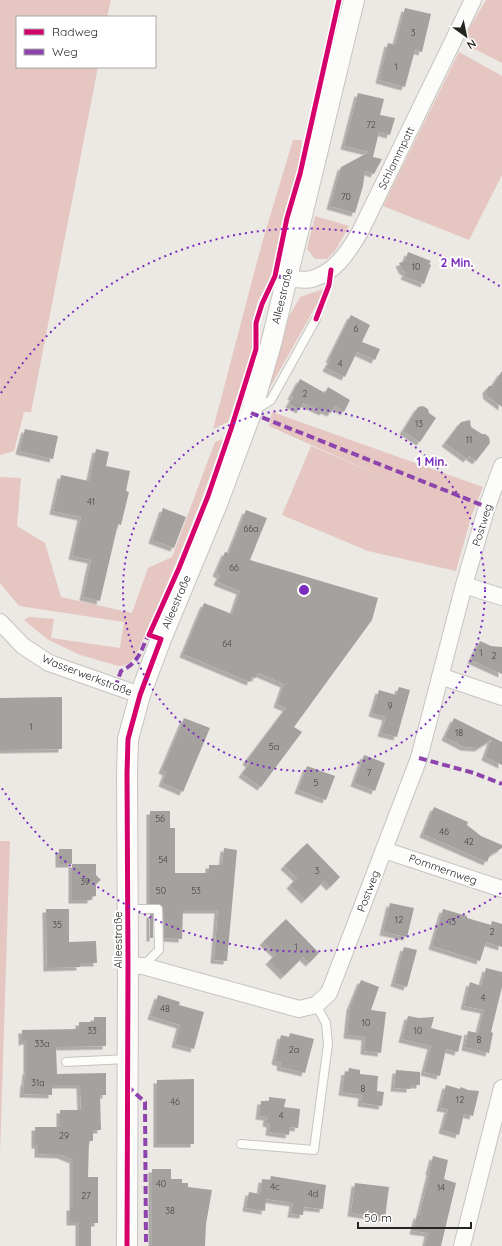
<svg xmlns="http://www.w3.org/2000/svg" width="502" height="1246" viewBox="0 0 502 1246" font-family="Quicksand,sans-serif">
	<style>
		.green { fill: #e5c6c0 }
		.building { fill: #a4a19f; filter: url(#shadow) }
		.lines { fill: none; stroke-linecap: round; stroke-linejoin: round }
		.service-casing { stroke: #c6c4c0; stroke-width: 10 }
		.minor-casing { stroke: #c6c4c0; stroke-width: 18 }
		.tertiary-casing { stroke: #c6c4c0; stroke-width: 22 }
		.service { stroke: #fcfcfb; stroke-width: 8 }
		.minor { stroke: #fcfcfb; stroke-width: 16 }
		.tertiary { stroke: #fcfcfb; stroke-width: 20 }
		.quiet { stroke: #8e44ad; stroke-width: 4; stroke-dasharray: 8 4; stroke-linecap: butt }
		.cycleway-casing { stroke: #fff; stroke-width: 8 }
		.cycleway { stroke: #d6006c; stroke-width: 5 }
		.ring { fill: none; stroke: #7b2cbf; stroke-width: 2; stroke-dasharray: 2 4 }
		.labels { text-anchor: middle; stroke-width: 4; stroke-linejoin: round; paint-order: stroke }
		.number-label { font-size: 9px; fill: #464441 }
		.street-label { font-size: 11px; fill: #272522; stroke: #fff }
		.centre { fill: #7b2cbf; stroke: #fff; stroke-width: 2 }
		.ring-label { font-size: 12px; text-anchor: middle; font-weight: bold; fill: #7b2cbf; stroke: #fff; stroke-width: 4; stroke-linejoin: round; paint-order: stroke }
	</style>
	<defs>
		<filter id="shadow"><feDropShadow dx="-3.5" dy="3.5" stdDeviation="0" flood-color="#0004"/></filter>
	</defs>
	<rect width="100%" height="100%" fill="#ece8e4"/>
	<path class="green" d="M0,0H111L107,17H17V67H98L31,412H24L14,451L0,455Z
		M486,0H502V63L471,47L467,32Z
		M459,52L502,76V175L469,240L383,206Z
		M293,140H302L298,172L284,219L272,275L258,301L252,322L253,350L228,422L213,429L262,243Z
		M315,216L349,226L335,251L327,259H315L307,249Z
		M326,288L264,398L287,320L300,297Z
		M272,412L483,487L471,517L456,571L368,551L282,515L311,446L383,477L269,426Z
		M223,439C198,513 168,584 136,655C131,662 127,666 119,666L80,655L47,639L24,620L29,617L54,619L51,638L120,648L124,622L19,606L0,583V477L21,478L17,526L45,543L61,597L132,613L148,568L172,557L215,442Z
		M0,841H10L0,1153Z"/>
	<path class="building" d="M405,8L431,14L422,52L415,50L405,87L379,80L388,43L395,45Z
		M358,93L384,99L380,115L395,118L390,135L379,132L373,157L382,159L374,174L365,171L363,186L355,213L330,206L341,167L369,152L344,146Z
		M408,252L431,261L429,264L431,265L424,284L404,276L406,272L403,271L399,263L405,261Z
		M351,315L370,325L362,342L380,349L375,360L357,352L345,377L326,368L331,359H329Z
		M502,371V407L487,396L486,390L489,386H492Z
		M300,379L325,393L328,387L350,400L344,412L335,406L331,413L324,410L323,412L303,403L300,410L289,404L293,397L291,396Z
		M423,406L428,409L429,413L436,418L420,442L403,431L418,407Z
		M470,420L471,427L482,434H485L489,437L490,443L476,461L469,456L467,459L445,443L461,422Z
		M25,429L58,436L53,459L19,451Z
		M96,449L109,452L106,466L130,471L126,491L129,492L121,525L118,524L100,601L83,597L91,560L72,556L81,517L53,511L61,475L89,481Z
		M163,508L186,517L174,548L152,540Z
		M246,510L267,518L250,560L378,598L372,620L294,727L302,732L261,787L242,774L249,764L246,761L286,708L277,704L284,684L258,673L256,678L252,677L250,682L183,654L204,603L232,614L240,591L217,582L220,575L216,573L225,552L229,553Z
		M480,641L491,646L502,647V674L471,660Z
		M399,687L410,690L397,737L381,733L386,717L372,713L379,690L396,695Z
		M62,697V749L0,750V698Z
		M184,718L210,728L183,792L162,783L166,772L162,770Z
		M454,718L502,742V765L485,757L491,740L478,748L464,747L445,737Z
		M364,755L385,763L375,791L354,783Z
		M307,766L335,776L326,800L298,790Z
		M434,807L468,822L467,825L481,836L502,845V848L490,855L487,862L423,834Z
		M150,811H170V828H175V873H209V865H222L224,848L237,850L227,961L214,960L218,910H183L182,939L164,938L163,907L158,904H150Z
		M307,843L340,877L330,887L324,881L305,900L290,885L297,878L284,866Z
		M59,849H72V864H59Z
		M72,864H96V875L101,880L96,884V896L91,897V900H72Z
		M390,903L414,908L407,937L383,932Z
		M46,909H69V942L96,941L97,963H80V967L47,968Z
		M443,909L467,916V918L491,925L492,921L502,924V947L486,942L480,961L432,946Z
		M150,914H153V938H150Z
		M286,919L319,953L309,963L303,957L284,976L269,961L276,954L263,942Z
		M404,947L417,950L407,987L394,983Z
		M486,968L502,972V987L491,1032L493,1033L489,1053L465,1047L468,1031L478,1033L484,1010L464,1006L470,982L481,986Z
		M361,980L379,987L371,1010L386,1012L381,1053L364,1051L365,1037L347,1035L350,1007Z
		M158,995L180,1002L179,1005L204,1012L194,1049L175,1044L180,1025L151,1016Z
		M408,1016L419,1018L434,1017L431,1028L462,1036L458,1052L446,1049L440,1076L424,1072L431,1046L402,1039Z
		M94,1017H106V1046L56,1047L57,1074L106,1073V1095H100L101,1130H93V1141H89L88,1177H98V1223H91V1246H79V1222H70V1207H73V1160L61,1155L38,1154V1145H35V1127H60V1110H81L80,1085H52V1095L23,1094L24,1082H25L26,1071H27V1041L22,1042V1030L79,1029V1022H94Z
		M290,1033L314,1039L305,1073L280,1067L281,1063L275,1061L281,1035L289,1037Z
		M349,1068L360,1070V1074L378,1076L377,1091L384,1092L382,1106L361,1103L362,1095L342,1092L345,1071L348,1072Z
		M396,1070L420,1072V1085H410V1089L394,1088Z
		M194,1079V1144H157V1080Z
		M446,1085L460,1089L461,1087L468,1090L479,1091L473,1116L464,1114L459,1135L442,1130L448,1109L440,1108Z
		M269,1097L286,1099L284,1107L300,1109L298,1128L290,1127L289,1135L269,1132L270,1124L266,1123L267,1117L259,1116L261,1101H269Z
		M433,1156L448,1160L444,1179L456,1183L441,1246H425L428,1233L413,1231L417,1215L419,1216L430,1172L429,1171Z
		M152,1169H171V1179H182V1183H188V1187L212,1190L206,1224L205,1246H152Z
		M271,1176L326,1185L323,1209L304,1207L303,1215L291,1214L293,1203L266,1199L265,1211L246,1208L249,1192L260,1194L262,1179L270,1180Z
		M355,1183L389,1187L385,1218L351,1213Z"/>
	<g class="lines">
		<g class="service-casing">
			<path id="service" d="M255,410L271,400L316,319
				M128,909H158L159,950L143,966
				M66,1062L127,1059
				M241,1144L314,1150L328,1044L326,1023L316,1005"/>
		</g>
		<g class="minor-casing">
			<path id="minor" d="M287,278C294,279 305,281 312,279C336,272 348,252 360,232L473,0
				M464,585L502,597
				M0,622L23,646L49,663L140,695
				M440,676L502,697
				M384,850L502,889
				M128,965L143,966L299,1009L316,1005L329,993L419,758L464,585L487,507L502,466
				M462,1246L502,1088"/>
		</g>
		<g class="tertiary-casing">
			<path id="tertiary" d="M127,1246L128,965L127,774L128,739L140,695L161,639L217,504L251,413L271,344L354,0"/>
		</g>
		<use href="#service" class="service"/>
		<use href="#minor" class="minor"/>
		<use href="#tertiary" class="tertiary"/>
		<path class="quiet" d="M275,276L287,278
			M251,413L487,507
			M115,688L121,671C140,662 141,650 149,633
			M419,758L474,773L502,784
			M127,1086L145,1102L146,1246"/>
		<g class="cycleway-casing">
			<path id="cycleway" d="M316,319L329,285L331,270
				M127,1246L128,965L127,774L128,739L140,695L161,639L149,635L179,568L208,496L231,429L256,349V323L262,304L275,276L287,218L300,174L339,0"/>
		</g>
		<use href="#cycleway" class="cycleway"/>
	</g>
	<g class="ring">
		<circle cx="304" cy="590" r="181"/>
		<path d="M501 893A361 361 0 0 1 1 787M1 393A361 361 0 0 1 501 287"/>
	</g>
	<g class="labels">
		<g class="number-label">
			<text x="413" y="36">3</text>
			<text x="396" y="70">1</text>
			<text x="371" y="128">72</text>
			<text x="346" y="200">70</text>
			<text x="416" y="270">10</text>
			<text x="356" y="332">6</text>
			<text x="340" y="367">4</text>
			<text x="305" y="397">2</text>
			<text x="419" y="427">13</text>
			<text x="469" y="443">11</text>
			<text x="91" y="505">41</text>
			<text x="251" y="532">66a</text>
			<text x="234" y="571">66</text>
			<text x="227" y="647">64</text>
			<text x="481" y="656">1</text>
			<text x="494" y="659">2</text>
			<text x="390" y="709">9</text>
			<text x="31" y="730">1</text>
			<text x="459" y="736">18</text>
			<text x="274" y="750">5a</text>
			<text x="369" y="776">7</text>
			<text x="316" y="786">5</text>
			<text x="160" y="822">56</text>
			<text x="444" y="835">46</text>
			<text x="469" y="845">42</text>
			<text x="163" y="863">54</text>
			<text x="317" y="874">3</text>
			<text x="85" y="885">39</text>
			<text x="161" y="894">50</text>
			<text x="196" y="894">53</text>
			<text x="399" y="923">12</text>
			<text x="452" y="925">13</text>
			<text x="57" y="928">35</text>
			<text x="492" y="935">2</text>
			<text x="296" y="950">1</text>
			<text x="483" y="1001">4</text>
			<text x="165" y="1012">48</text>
			<text x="366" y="1026">10</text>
			<text x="92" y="1034">33</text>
			<text x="418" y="1034">10</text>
			<text x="479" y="1043">8</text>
			<text x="42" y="1047">33a</text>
			<text x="294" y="1053">2a</text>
			<text x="38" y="1086">31a</text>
			<text x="363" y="1092">8</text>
			<text x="460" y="1103">12</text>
			<text x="175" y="1105">46</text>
			<text x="281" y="1119">4</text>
			<text x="64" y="1139">29</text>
			<text x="161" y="1187">40</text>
			<text x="275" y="1190">4c</text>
			<text x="441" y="1191">14</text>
			<text x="313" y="1197">4d</text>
			<text x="86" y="1199">27</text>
			<text x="170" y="1214">38</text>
		</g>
		<g class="street-label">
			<text transform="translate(396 158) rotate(-64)" y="4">Schlammpatt</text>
			<text transform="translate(282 296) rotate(-76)" y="4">Alleestraße</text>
			<text transform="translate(482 525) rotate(-73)" y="4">Postweg</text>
			<text transform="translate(176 602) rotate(-67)" y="4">Alleestraße</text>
			<text transform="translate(87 675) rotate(21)" y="4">Wasserwerkstraße</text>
			<text transform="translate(443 869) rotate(19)" y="4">Pommernweg</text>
			<text transform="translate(368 891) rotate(-69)" y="4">Postweg</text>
			<text transform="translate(118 940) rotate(-90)" y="4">Alleestraße</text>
		</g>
	</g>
	<circle cx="304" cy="590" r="6" class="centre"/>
	<g class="ring-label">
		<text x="457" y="267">2 Min.</text>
		<text x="432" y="466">1 Min.</text>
	</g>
	<rect x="16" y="16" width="140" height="52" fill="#ffffff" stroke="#a9a8a7"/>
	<rect x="24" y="29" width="20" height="6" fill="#d6006c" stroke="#a9a8a7"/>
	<text x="52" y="36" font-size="12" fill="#272522">Radweg</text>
	<rect x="24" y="49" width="20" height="6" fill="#8e44ad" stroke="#a9a8a7"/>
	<text x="52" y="56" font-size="12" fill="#272522">Weg</text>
	<g transform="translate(466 36) rotate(147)" stroke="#ffffff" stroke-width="3" paint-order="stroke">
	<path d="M0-3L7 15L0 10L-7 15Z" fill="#272522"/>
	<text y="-6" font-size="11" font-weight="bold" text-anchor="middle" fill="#272522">N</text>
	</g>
	<path d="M358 1222v6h113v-6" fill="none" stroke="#272522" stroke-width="2"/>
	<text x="364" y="1222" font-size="12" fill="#272522" stroke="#ffffff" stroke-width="3" paint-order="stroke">50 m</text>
</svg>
